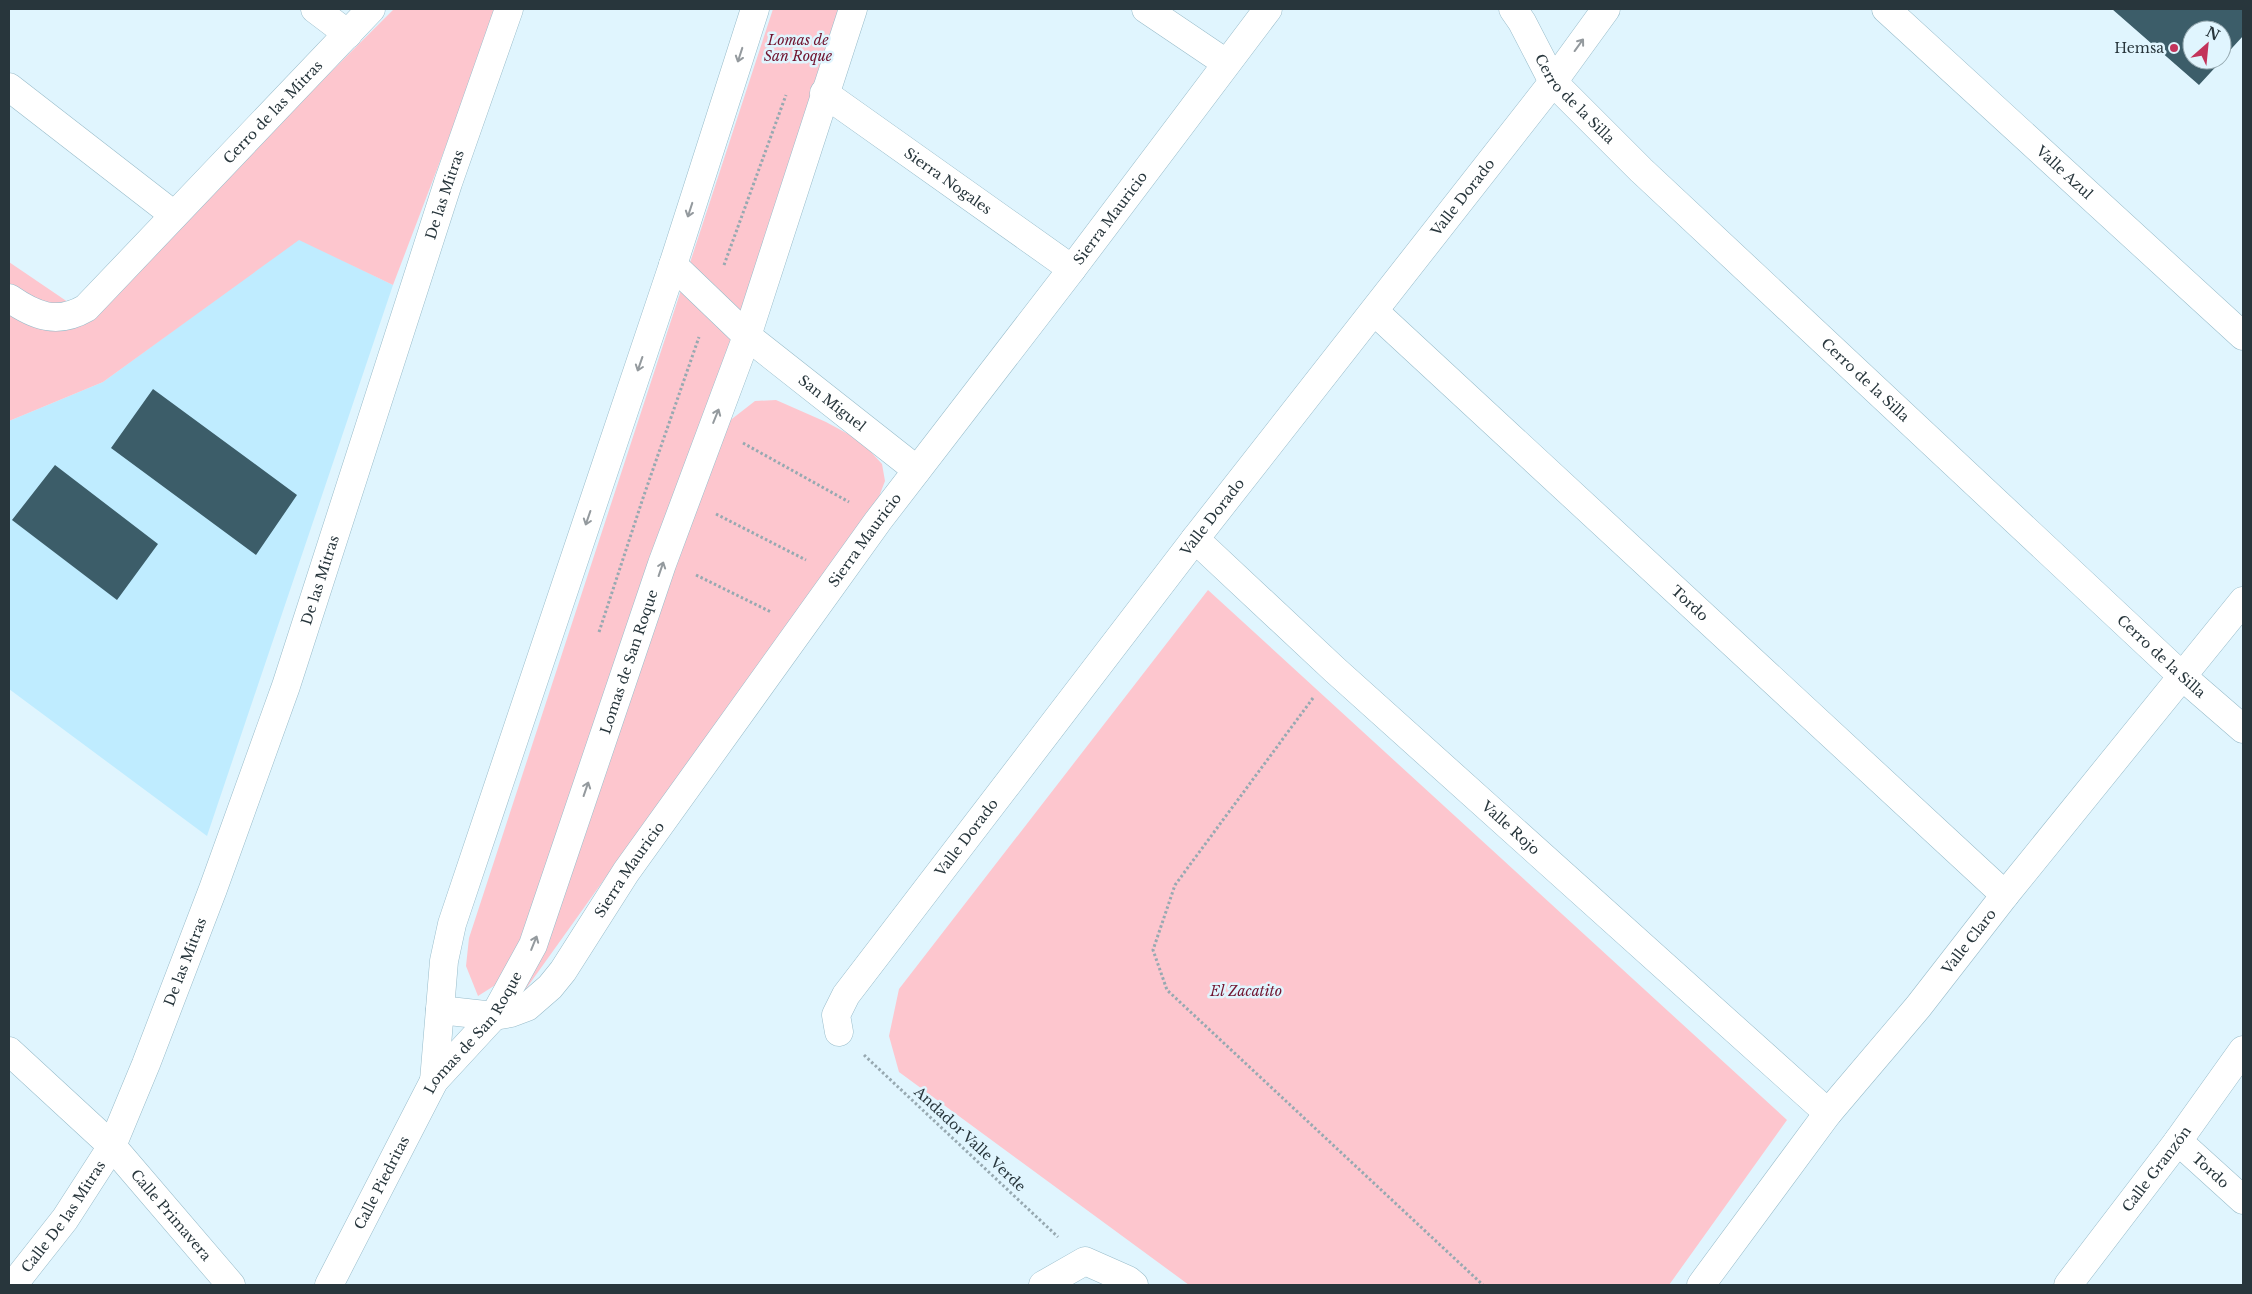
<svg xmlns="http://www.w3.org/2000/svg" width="2252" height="1294" viewBox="0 0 2252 1294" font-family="'Libre Baskerville',serif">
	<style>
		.built { fill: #bfecff }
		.green { fill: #fdc6ce }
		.building { fill: #3c5d69 }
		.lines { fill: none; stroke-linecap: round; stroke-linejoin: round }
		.minor-casing { stroke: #98bcca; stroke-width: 29 }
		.path { stroke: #97a9b1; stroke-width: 3; stroke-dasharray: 2.5 2.5; stroke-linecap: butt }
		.minor { stroke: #fff; stroke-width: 28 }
		.oneway { stroke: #949a9e }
		.poi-dot { fill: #c3345b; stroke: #e0f5fe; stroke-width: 2 }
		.labels { text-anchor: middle; stroke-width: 5; stroke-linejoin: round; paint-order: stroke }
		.park-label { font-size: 14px; font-style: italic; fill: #711530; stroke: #e0f5fe }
		.poi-label { font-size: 14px; fill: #28363c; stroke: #e0f5fe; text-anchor: end }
		.street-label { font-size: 14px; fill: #28363c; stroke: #e0f5fe }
	</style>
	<rect width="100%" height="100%" fill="#e0f5fe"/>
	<path class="built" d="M299,239L393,285L207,836L9,689V421L103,382Z"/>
	<path class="green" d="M394,9H498L393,285L299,240L103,382L9,421V262L87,315Z
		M773,9H850L516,972L478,996L466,966L469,938Z
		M776,400L826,422L861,441L882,464L885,481L872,515L789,621L523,993L719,429L755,401Z
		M1208,590L1787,1120L1669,1285H1189L899,1072L889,1036L899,989Z"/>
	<path class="building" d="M2112,9H2243V36L2222,59V30H2192V60H2222L2199,85Z
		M153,389L297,495L256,555L111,448Z
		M55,465L158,544L117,600L12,520Z"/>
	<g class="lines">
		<g class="minor-casing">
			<g id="minor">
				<path d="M315,9L348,34"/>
				<path d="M1146,9L1226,63"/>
				<path id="s1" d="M1513,9L1522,22L1553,82L1641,170L2183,677L2243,729"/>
				<path id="s2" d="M1886,9L2243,336"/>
				<path d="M9,87L174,215"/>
				<path id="s3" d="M824,93L1072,269"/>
				<path id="s4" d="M673,265L747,336L917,470"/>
				<path id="s5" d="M9,298C35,316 57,325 86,308L371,9"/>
				<path id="s6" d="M1375,312L2005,895"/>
				<path id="s7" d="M1195,539L1335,670L1828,1113"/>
				<path id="s8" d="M440,1010L494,1016L511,1013L527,1007L550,987L563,971L626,872L878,521L1072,269L1268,9"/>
				<path id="s9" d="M839,1032L836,1015L846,995L1195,539L1553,82L1606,9"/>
				<path id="s10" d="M9,1051L112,1146L231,1285"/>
				<path d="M434,1081L444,961L452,924L673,265L755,9"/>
				<path id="s11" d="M2178,1141L2243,1200"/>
				<path id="s12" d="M13,1285L65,1219L112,1146L146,1064L213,889L286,686L448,183L509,9"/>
				<path id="s13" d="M329,1285L434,1081L494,1016L533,945L662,564L747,336L853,9"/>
				<path d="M1043,1285L1085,1261L1128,1280L1134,1285"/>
				<path id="s14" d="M1701,1285L1828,1113L1918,1007L2005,895L2243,601"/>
				<path id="s15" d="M2068,1285L2178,1141L2243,1050"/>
			</g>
		</g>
		<path class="path" d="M724,265L786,95
			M743,443L849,502
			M716,514L806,560
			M696,575L771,612
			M599,632L643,498L699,337
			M1313,698L1175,885L1153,950L1167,990L1483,1285
			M864,1055L1058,1237"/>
		<use href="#minor" class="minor"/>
	</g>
	<defs><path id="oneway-shaft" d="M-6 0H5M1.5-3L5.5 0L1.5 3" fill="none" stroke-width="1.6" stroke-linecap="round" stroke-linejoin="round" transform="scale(1.25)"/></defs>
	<g class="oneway">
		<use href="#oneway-shaft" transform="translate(1579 45) rotate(-54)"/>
		<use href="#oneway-shaft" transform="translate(740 55) rotate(108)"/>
		<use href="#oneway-shaft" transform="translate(690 210) rotate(108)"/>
		<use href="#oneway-shaft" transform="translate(640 364) rotate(109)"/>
		<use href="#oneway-shaft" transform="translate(716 416) rotate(-68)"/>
		<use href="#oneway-shaft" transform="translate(588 518) rotate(109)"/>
		<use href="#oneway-shaft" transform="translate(661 569) rotate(-71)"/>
		<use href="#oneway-shaft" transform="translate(586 789) rotate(-71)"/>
		<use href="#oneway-shaft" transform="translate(534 943) rotate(-68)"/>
	</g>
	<circle class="poi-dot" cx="2174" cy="48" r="5"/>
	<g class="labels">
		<g class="park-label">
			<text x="798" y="45">Lomas de<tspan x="798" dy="16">San Roque</tspan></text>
			<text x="1246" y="996">El Zacatito</text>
		</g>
		<g class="poi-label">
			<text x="2164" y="53">Hemsa</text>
		</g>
		<g class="street-label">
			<text dy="5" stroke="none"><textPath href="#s1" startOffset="110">Cerro de la Silla</textPath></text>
			<text dy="5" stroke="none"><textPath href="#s5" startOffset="354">Cerro de las Mitras</textPath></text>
			<text dy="5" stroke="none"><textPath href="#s2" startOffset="242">Valle Azul</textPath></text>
			<text dy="5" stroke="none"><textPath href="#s3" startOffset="152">Sierra Nogales</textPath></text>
			<text dy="5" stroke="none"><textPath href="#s12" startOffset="1179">De las Mitras</textPath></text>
			<text dy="5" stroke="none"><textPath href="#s9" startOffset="1048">Valle Dorado</textPath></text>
			<text dy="5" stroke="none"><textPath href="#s8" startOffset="1071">Sierra Mauricio</textPath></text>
			<text dy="5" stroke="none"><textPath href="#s1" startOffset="515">Cerro de la Silla</textPath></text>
			<text dy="5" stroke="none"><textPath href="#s4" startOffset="211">San Miguel</textPath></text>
			<text dy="5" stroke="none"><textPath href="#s9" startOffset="642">Valle Dorado</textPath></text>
			<text dy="5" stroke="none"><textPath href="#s8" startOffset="666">Sierra Mauricio</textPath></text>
			<text dy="5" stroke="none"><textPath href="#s12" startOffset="774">De las Mitras</textPath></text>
			<text dy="5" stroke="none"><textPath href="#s6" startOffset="429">Tordo</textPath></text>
			<text dy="5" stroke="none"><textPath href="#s1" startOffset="920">Cerro de la Silla</textPath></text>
			<text dy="5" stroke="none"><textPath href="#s13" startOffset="698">Lomas de San Roque</textPath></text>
			<text dy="5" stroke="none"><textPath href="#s7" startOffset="428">Valle Rojo</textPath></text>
			<text dy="5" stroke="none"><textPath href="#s9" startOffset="238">Valle Dorado</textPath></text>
			<text dy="5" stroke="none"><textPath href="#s8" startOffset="261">Sierra Mauricio</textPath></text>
			<text dy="5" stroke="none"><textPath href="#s14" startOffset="436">Valle Claro</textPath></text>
			<text dy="5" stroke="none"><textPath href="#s12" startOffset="369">De las Mitras</textPath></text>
			<text dy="5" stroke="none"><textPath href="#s13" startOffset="292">Lomas de San Roque</textPath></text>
			<text transform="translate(970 1139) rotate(43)" y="5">Andador Valle Verde</text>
			<text dy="5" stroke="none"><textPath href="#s15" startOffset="146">Calle Granzón</textPath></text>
			<text dy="5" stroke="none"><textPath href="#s11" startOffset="44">Tordo</textPath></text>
			<text dy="5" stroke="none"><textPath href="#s13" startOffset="115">Calle Piedritas</textPath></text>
			<text dy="5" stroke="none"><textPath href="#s10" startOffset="231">Calle Primavera</textPath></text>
			<text dy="5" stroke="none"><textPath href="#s12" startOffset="85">Calle De las Mitras</textPath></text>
		</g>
	</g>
	<rect width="2252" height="1294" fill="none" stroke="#28363c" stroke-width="20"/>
	<g transform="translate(2207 45) rotate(27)"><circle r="24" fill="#e0f5fe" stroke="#96a9b0"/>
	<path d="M0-4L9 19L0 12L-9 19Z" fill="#c3345b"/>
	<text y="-8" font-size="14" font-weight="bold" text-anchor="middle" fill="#28363c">N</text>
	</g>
</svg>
